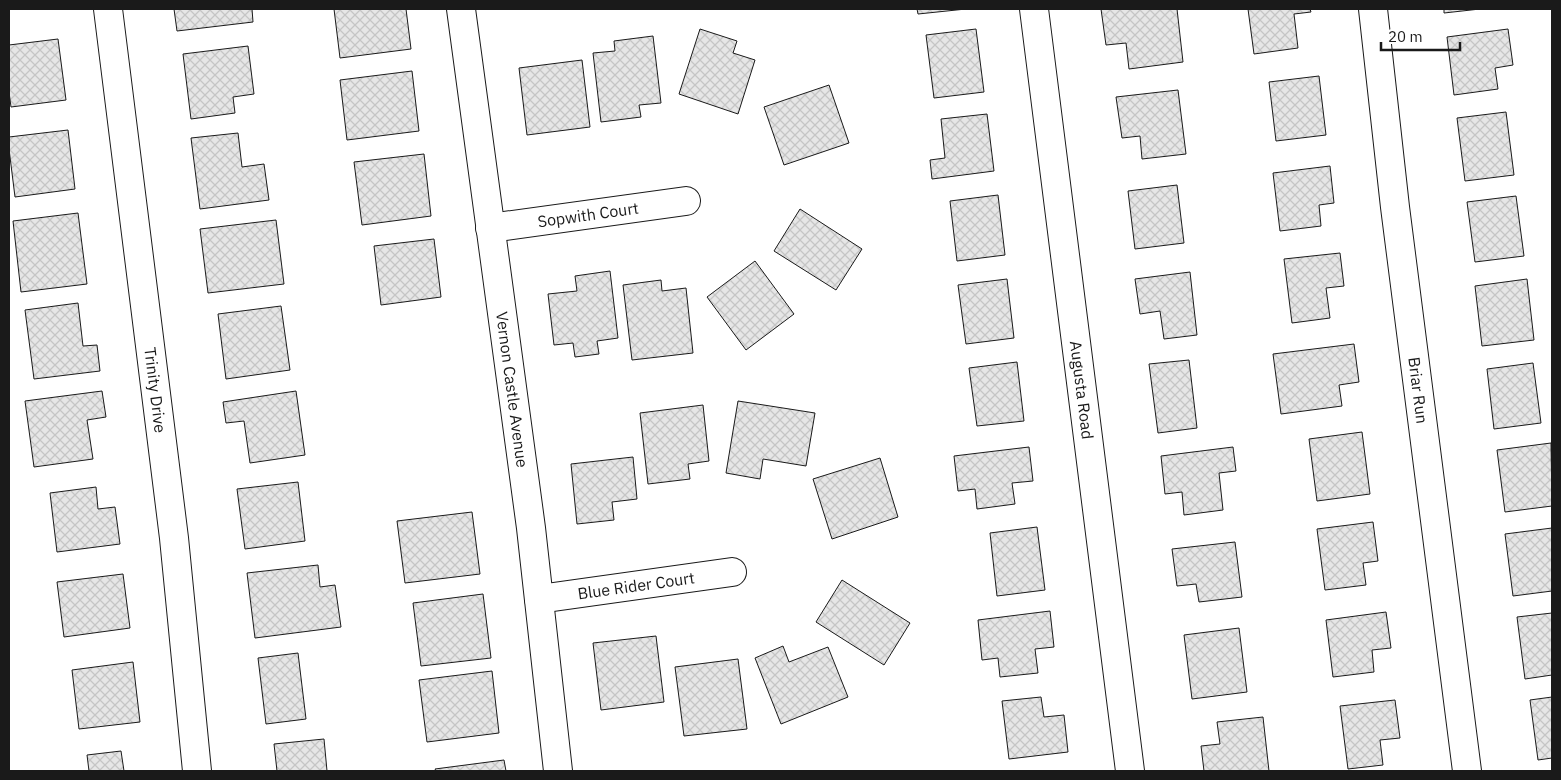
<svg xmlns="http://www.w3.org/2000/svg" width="1561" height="780" viewBox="0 0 1561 780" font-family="'IBM Plex Sans',sans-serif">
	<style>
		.building { fill: url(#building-cross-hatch); stroke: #1a1a1a }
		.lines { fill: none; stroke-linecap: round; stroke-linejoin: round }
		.minor-casing { stroke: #1a1a1a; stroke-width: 30 }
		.minor { stroke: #fff; stroke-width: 28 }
		.labels { text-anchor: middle; stroke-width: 4; stroke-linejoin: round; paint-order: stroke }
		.street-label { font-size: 16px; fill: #1a1a1a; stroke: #fff }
	</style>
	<defs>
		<pattern id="building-cross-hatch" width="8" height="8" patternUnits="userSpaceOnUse" patternTransform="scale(1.25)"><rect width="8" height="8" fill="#e6e6e6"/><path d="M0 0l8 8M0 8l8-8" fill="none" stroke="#c5c5c5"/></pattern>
	</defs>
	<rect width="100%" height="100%" fill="#fff"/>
	<path class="building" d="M174,9H252L253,22L177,31Z
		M334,9H406L411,49L340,58Z
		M917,9H966L918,14Z
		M1101,9H1177L1183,62L1129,69L1126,43L1106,45Z
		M1248,9H1310L1311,12L1294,14L1298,48L1254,54Z
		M1444,9H1480L1444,13Z
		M700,29L737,41L733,53L755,60L738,114L679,94Z
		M976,29L984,92L934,98L926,35Z
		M1508,29L1513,65L1495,68L1498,89L1454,95L1447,37Z
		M653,36L661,103L639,105L641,117L601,122L593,53L615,51L614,41Z
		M58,39L66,100L11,107L9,92V45Z
		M248,46L254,94L233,97L235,113L191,119L183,54Z
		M582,60L590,127L527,135L519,68Z
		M412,71L419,131L347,140L340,80Z
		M1319,76L1326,135L1276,141L1269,82Z
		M829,85L849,143L784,165L764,107Z
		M1178,90L1186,154L1142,159L1140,136L1122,138L1116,97Z
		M1506,112L1514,175L1465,181L1457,118Z
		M987,114L994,171L932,179L930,160L945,158L941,119Z
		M68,130L75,189L15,197L9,149V137Z
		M238,133L242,167L264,164L269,200L200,209L191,138Z
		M424,154L431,216L362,225L354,162Z
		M1330,166L1334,203L1319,205L1321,226L1280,231L1273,173Z
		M1177,185L1184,243L1135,249L1128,191Z
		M998,195L1005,255L957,261L950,201Z
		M1516,196L1524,256L1475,262L1467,202Z
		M800,209L862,249L836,290L774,251Z
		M78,213L87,284L21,292L13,221Z
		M276,220L284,284L208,293L200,229Z
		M434,239L441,297L381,305L374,246Z
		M1340,253L1344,286L1326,288L1330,318L1292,323L1284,259Z
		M755,261L794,314L746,350L707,297Z
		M610,271L618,338L597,341L599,354L575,357L573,343L554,345L548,294L577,291L575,276Z
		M1190,272L1197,335L1164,339L1160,311L1140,314L1135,279Z
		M1007,279L1014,338L966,344L958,285Z
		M1527,279L1534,340L1482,346L1475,286Z
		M661,280L662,291L686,288L693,353L632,360L623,285Z
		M78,303L83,346L97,345L100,371L34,379L25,310Z
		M281,306L290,370L226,379L218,314Z
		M1354,344L1359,382L1339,385L1342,406L1281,414L1273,354Z
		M1189,360L1197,428L1158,433L1149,364Z
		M1017,362L1024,421L977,426L969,368Z
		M1533,363L1541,423L1494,429L1487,369Z
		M102,391L106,417L87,420L93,459L34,467L25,401Z
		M296,391L305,455L250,463L244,421L226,423L223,402Z
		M738,401L815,413L806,466L763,459L760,479L726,473Z
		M703,405L709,461L688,464L690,479L648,484L640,413Z
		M1362,432L1370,494L1317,501L1309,439Z
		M1551,443L1552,506L1505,512L1497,450Z
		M1029,447L1033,481L1012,483L1015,504L977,509L975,489L958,491L954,456Z
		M1233,447L1236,471L1219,473L1223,510L1184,515L1182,492L1165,494L1161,456Z
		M633,457L637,499L612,502L614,520L577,524L571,464Z
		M880,458L898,517L832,539L813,479Z
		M298,482L305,541L245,549L237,489Z
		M96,487L98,509L115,507L120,544L57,552L50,493Z
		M472,512L480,574L405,583L397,521Z
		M1373,522L1378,561L1363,563L1366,585L1325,590L1317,529Z
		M1037,527L1045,590L997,596L990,533Z
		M1552,528V591L1513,596L1505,534Z
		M1235,542L1242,597L1199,602L1196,584L1177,586L1172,549Z
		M318,565L320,587L335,585L341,627L255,638L247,573Z
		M123,574L130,628L64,637L57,582Z
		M842,580L910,623L884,665L816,622Z
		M483,594L491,658L421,666L413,603Z
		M1050,611L1054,647L1035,649L1038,673L1000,677L998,658L982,660L978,620Z
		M1386,612L1391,648L1372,650L1374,672L1333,677L1326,620Z
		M1552,613V675L1525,679L1517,617Z
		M1239,628L1247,692L1192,699L1184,635Z
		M656,636L664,702L601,710L593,643Z
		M783,646L789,662L828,647L848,697L781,724L755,658Z
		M298,653L306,719L266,724L258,658Z
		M738,659L747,729L684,736L675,667Z
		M133,662L140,722L79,729L72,670Z
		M492,671L499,733L427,742L419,680Z
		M1041,697L1044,717L1064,715L1068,752L1009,759L1002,701Z
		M1552,697V758L1538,760L1530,700Z
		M1395,700L1400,738L1380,740L1383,765L1348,769L1340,706Z
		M1263,717L1269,771H1204L1201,746L1220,744L1217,722Z
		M324,739L327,771H277L274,744Z
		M121,751L124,771H89L87,755Z
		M504,760L506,771H436L435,769Z"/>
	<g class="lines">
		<g class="minor-casing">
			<g id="minor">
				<path id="s1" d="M108,9L174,538L197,771"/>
				<path id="s2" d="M461,9L531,528L558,771"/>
				<path id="s3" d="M1034,9L1130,771"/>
				<path id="s4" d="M1373,9L1395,207L1467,771"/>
				<path id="s5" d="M490,228L686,201"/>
				<path id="s6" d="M539,599L732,572"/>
			</g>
		</g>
		<use href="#minor" class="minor"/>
	</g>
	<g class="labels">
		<g class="street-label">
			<text dy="6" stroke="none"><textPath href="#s5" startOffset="99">Sopwith Court</textPath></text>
			<text dy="6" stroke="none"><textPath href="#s1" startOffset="384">Trinity Drive</textPath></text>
			<text dy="6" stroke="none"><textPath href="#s2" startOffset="384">Vernon Castle Avenue</textPath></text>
			<text dy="6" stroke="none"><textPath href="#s3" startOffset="384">Augusta Road</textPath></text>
			<text dy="6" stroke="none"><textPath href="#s4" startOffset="384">Briar Run</textPath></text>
			<text dy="6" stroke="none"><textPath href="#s6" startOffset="98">Blue Rider Court</textPath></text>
		</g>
	</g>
	<rect width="1561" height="780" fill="none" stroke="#1a1a1a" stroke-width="20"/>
	<path d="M1381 42v8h79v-8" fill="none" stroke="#1a1a1a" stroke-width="2.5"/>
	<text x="1388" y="42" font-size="15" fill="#1a1a1a" stroke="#ffffff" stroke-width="4" paint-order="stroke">20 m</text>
</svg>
